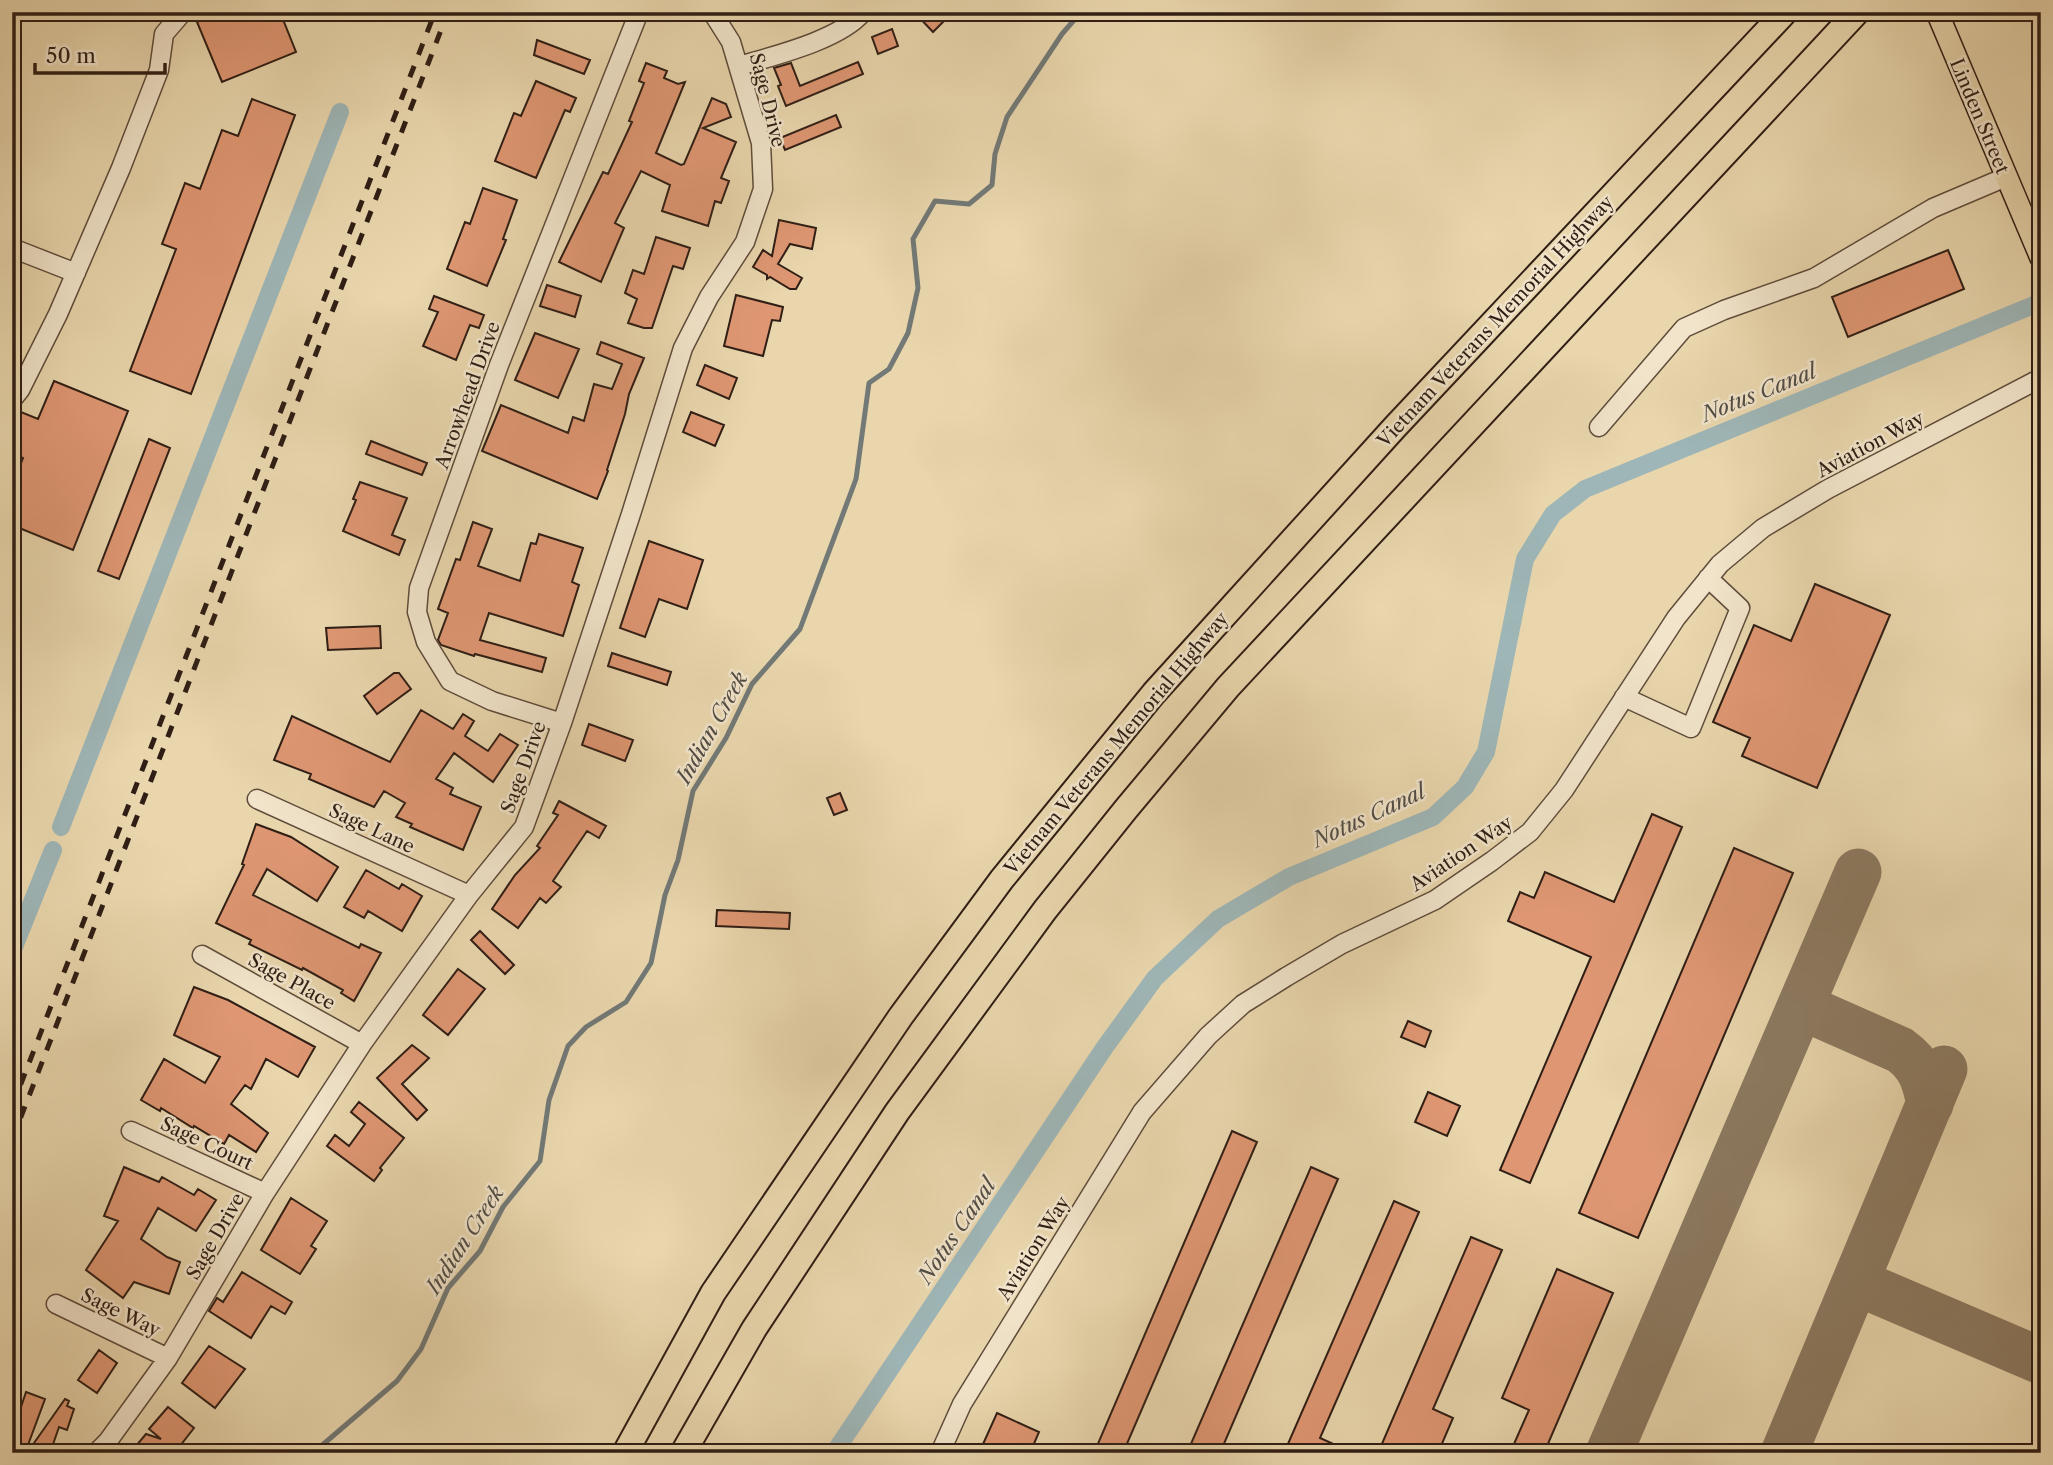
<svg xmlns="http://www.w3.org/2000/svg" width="2053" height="1465" viewBox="0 0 2053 1465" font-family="'Libre Caslon Text',serif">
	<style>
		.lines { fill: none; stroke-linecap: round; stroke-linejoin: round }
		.stream { stroke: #727976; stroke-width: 5 }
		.canal { stroke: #9eb6b7; stroke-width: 18 }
		.taxiway { stroke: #8c7a61; stroke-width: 47 }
		.building { fill: #df9773; stroke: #2f1e15; stroke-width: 2 }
		.minor-casing { stroke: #5e4c3b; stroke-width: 21 }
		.major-casing { stroke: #2f1e15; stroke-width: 24 }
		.highway-casing { stroke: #2f1e15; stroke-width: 28 }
		.minor { stroke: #f1e4ca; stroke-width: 18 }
		.major { stroke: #e9d6ad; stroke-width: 21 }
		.highway { stroke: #e9d6ad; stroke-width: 24 }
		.rail { stroke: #2f1e15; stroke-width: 5; stroke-dasharray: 12 12; stroke-linecap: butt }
		.labels { text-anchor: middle; stroke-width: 5; stroke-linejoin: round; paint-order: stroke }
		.street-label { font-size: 19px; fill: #2f1e15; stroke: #f1e4ca }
		.water-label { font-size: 21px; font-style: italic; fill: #504c46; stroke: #f1e4ca }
	</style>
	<rect width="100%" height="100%" fill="#e9d6ad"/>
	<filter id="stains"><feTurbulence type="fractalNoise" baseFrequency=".00286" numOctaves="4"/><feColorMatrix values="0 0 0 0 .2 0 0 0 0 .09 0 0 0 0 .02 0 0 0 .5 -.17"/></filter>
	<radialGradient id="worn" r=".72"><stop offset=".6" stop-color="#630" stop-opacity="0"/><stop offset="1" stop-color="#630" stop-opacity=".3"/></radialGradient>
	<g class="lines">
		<path class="stream" d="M313,1453L397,1381L421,1349L448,1288L480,1251L503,1207L540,1161L549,1100L568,1046L586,1027L626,1002L651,963L665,895L678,860L693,791L726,738L752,684L800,629L856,479L869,383L889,369L908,333L918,288L913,239L935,201L969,204L992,185L995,154L1007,117L1062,34L1081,12"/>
		<path class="canal" d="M61,827L340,112
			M12,952L53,850
			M834,1453L1105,1047L1155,978L1218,919L1289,877L1433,817L1465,787L1486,752L1525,559L1553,514L1585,489L2041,302"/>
		<path class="taxiway" d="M1805,1008L1900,1050C1921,1065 1925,1080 1930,1104
			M1856,1282L2041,1361
			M1609,1453L1858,872
			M1784,1453L1944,1069"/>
	</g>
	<path class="building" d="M221,12H280L296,52L222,82L197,22Z
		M914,12H953L933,32Z
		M892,29L898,46L878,54L872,37Z
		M537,40L590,60L584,74L534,55Z
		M858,62L863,74L786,106L778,86L781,85L774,68L791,63L800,86Z
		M646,63L667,71L664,78L678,84L685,82L656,153L681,165L684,164L712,98L726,104L731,117L703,128L736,142L721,178L729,181L721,203L715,201L708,226L662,211L670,185L641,171L615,223L624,228L601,282L559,262L603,172L608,174L632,122L629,121L644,83L639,81Z
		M536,81L576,98L570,112L565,110L536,178L495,161L514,113L521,116Z
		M252,99L295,115L191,394L130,371L176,249L162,244L185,183L200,189L222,130L238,136Z
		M836,115L841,127L785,150L780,138Z
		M483,188L517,200L503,239L506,240L487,286L447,269L465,222L470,224Z
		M779,220L816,228L812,249L790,244L778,264L802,278L796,289H790L770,277L767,279V275L753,267L763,250L772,256Z
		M656,237L690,248L683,269L673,266L652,328H644L628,323L637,299L625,293L633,270L644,274Z
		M1948,250L1964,289L1848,337L1832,297Z
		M547,285L581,296L575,317L540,306Z
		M736,295L783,307L780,321L772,320L763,356L724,346Z
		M434,296L484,315L479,328L470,325L456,360L423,346L438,312L429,309Z
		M535,333L579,349L558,398L515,380Z
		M601,342L644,358L629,394L625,414L607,470L608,471L597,499L482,451L501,405L568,433L573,417L584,421L594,384L612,389L622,364L597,354Z
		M705,365L737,378L729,399L697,385Z
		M54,381L128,411L73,550L12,525V486L23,458L12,453V435L21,412L38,419Z
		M691,412L724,425L715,446L683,432Z
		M149,439L170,448L119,579L98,571Z
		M371,441L427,463L422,475L366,454Z
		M360,482L407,498L392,535L405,540L399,555L343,531L356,500L353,499Z
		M473,522L492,529L478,566L520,581L531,543L536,544L539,534L583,548L572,582L579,585L563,636L489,613L480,640L546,658L542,672L475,654L474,656L441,645L438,640L448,613L438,609L456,559L460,560Z
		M649,541L703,560L687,609L659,599L645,637L620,628Z
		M1815,584L1890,615L1817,788L1742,756L1750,738L1713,722L1754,625L1791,641Z
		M380,626L381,648L328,650L326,628Z
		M612,653L671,672L667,685L608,666Z
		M394,673H399L411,689L377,714L364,696Z
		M421,710L453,729L463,714L474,721L465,736L488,751L500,734L518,745L493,782L454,753L436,779L453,788L450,794L481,807L463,850L410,827L412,824L396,817L405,803L384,791L374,807L309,779L311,774L274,760L292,716L390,762Z
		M589,724L633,740L625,761L582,745Z
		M840,793L847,810L834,815L827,798Z
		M559,801L606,826L599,838L587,831L553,881L561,887L546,903L540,898L518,928L492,909L515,875L540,848L537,846L558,815L553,813Z
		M1652,814L1682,827L1530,1183L1500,1170L1591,957L1508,921L1520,892L1534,898L1545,872L1614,902Z
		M256,824L291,837L338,867L317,901L267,869L253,895L359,948L361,944L381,953L354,1001L341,993L343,990L303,968L302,970L249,944L251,940L216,923L244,865L242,864Z
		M1734,848L1793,873L1638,1238L1579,1213Z
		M366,870L399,889L402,884L422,896L402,931L368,911L364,918L344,907Z
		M717,910L790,913L789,929L716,926Z
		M480,931L514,965L505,974L471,940Z
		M458,969L485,989L448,1035L423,1015Z
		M194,987L228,1000L315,1047L298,1077L266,1059L251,1089L245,1085L231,1104L268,1133L256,1152L229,1135L224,1144L194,1126L193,1128L161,1108L160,1111L141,1100L164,1059L205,1083L220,1057L174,1035Z
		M1408,1021L1431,1031L1425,1047L1401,1037Z
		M412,1045L429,1058L402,1084L427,1110L417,1120L377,1078Z
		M1428,1092L1460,1106L1447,1136L1415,1122Z
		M359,1102L404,1138L380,1168L382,1170L374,1181L327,1146L335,1135L349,1146L365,1124L351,1112Z
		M1232,1131L1257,1142L1123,1453H1094Z
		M124,1167L159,1182L162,1177L194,1195L198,1189L216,1200L196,1231L158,1208L141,1239L167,1257L180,1262L169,1294L134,1282L123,1298L86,1270L118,1221L104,1216Z
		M1311,1167L1338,1179L1220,1453H1187Z
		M291,1198L327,1221L311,1246L316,1249L300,1274L261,1250Z
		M1394,1201L1419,1212L1320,1438L1353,1453H1284Z
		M1471,1237L1502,1250L1433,1409L1453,1418L1438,1453H1378Z
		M1557,1269L1613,1293L1544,1453H1510L1529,1410L1502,1398Z
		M242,1272L292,1302L285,1314L271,1306L251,1338L209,1311L217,1298L223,1302Z
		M209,1346L245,1369L215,1408L182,1383Z
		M99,1350L117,1363L97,1393L78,1380Z
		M26,1392L45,1399L25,1453H20L12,1450V1434Z
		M65,1399L69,1401L67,1406L74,1409L67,1430L59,1427L50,1453H27Z
		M168,1407L194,1428L180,1446L195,1451L194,1453H130L146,1434L161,1439L149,1429Z
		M997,1413L1039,1432L1030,1453H979Z"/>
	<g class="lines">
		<g class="minor-casing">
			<path id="minor" d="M739,66C773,56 840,40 863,12
				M12,248L76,273
				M12,400L20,390L58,314L121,168L159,70L164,34L183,12
				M1599,427L1684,328L1724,310L1814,278L1933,208L2006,177
				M1624,697L1691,728L1740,608L1708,578
				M562,723L492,701L450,681L426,642L417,612L419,588L499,365L639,12
				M257,799L469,895
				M202,955L362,1044
				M131,1131L265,1193
				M56,1304L168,1358
				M96,1453L108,1441L168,1358L265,1193L362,1044L469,895L524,827L562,723L631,514L683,348L709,297L745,242L763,189L761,143L731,42L712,12
				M940,1453L962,1404L1142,1112L1208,1036L1243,1004L1286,977L1342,944L1435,900L1492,861L1530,832L1564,790L1676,618L1720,564L1763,528L1828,489L2041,378"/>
		</g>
		<g class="major-casing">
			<path id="major" d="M1937,12L2041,258"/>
		</g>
		<g class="highway-casing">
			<path id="highway" d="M625,1453L713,1293L901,1016L1002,879L1154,693L1395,427L1785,12
				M683,1453L754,1329L897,1112L1045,910L1126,809L1228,687L1857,12"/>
		</g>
		<use href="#minor" class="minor"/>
		<use href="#major" class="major"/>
		<use href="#highway" class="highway"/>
		<path class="rail" d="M12,1107L435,12
			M12,1140L448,12"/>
	</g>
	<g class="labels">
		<g class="street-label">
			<text transform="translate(768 100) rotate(76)" y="7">Sage Drive</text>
			<text transform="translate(1980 116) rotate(67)" y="7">Linden Street</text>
			<text transform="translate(1495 321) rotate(-47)" y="7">Vietnam Veterans Memorial Highway</text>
			<text transform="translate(467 395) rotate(-70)" y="7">Arrowhead Drive</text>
			<text transform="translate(1870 444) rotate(-28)" y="7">Aviation Way</text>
			<text transform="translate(1116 743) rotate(-50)" y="7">Vietnam Veterans Memorial Highway</text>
			<text transform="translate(523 767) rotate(-70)" y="7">Sage Drive</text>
			<text transform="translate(372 828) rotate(25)" y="7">Sage Lane</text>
			<text transform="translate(1461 853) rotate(-34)" y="7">Aviation Way</text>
			<text transform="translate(292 981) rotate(29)" y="7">Sage Place</text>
			<text transform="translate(207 1143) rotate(25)" y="7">Sage Court</text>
			<text transform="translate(215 1236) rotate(-60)" y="7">Sage Drive</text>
			<text transform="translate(1033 1248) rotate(-58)" y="7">Aviation Way</text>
			<text transform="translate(121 1312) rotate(26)" y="7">Sage Way</text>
		</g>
		<g class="water-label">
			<text transform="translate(1759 393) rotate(-22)" y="7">Notus Canal</text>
			<text transform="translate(712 728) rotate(-61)" y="7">Indian Creek</text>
			<text transform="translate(1369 816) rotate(-25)" y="7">Notus Canal</text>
			<text transform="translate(957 1231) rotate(-56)" y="7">Notus Canal</text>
			<text transform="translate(465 1240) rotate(-57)" y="7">Indian Creek</text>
		</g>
	</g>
	<rect width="2053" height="1465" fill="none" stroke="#e9d6ad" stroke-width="42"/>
	<rect x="14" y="14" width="2025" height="1437" fill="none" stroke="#2f1e15" stroke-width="3.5"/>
	<rect x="21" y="21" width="2011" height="1423" fill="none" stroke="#2f1e15" stroke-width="2"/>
	<path d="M35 63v10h130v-10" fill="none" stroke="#2f1e15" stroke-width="3.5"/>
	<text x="46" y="63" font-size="21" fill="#2f1e15" stroke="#f1e4ca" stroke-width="5" paint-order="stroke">50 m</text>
	<rect width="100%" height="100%" filter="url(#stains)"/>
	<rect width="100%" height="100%" fill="url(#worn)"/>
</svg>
